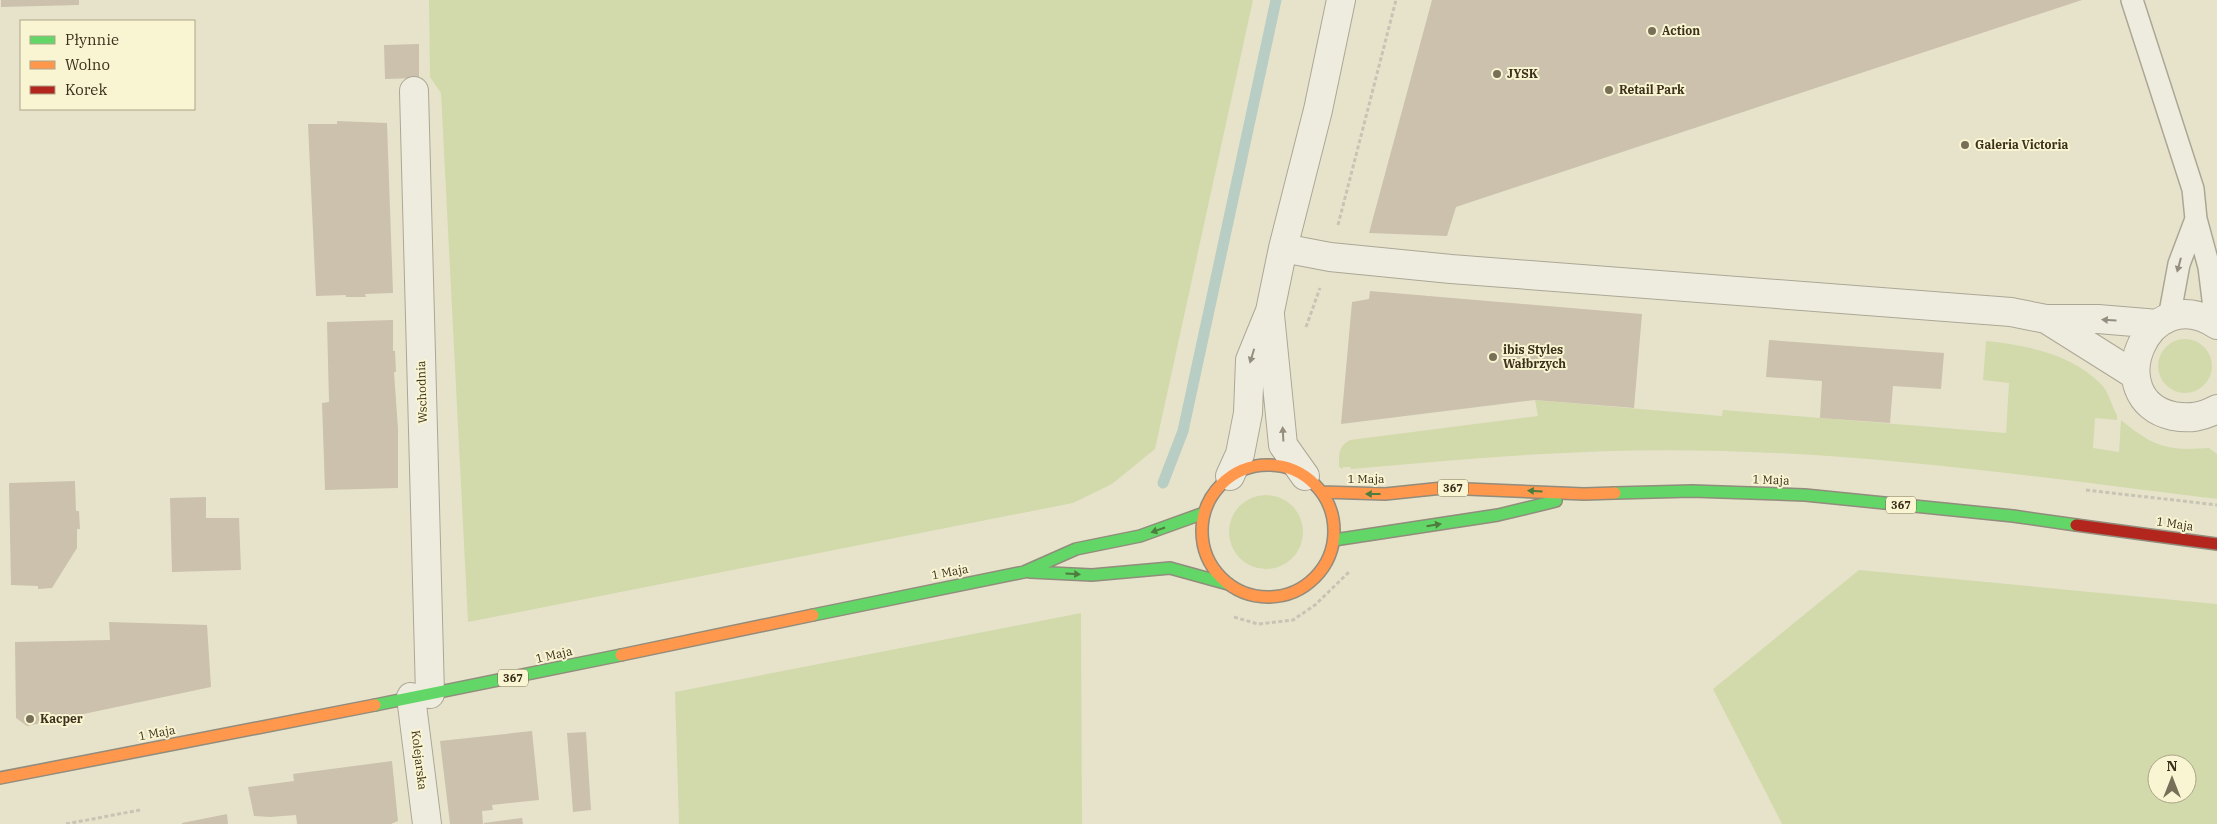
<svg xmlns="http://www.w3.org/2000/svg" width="2217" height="824" viewBox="0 0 2217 824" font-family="'IBM Plex Serif',serif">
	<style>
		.green { fill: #d2daac; fill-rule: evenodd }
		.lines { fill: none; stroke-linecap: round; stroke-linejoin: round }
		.stream { stroke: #b8cdc3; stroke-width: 11 }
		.building { fill: #ccc1ac }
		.lane-casing { stroke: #aca795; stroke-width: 24 }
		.street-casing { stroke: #aca795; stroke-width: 30 }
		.fast-casing { stroke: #918c7c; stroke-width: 14 }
		.slow-casing { stroke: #918c7c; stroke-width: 14 }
		.jam-casing { stroke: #918c7c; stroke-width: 14 }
		.path { stroke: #c7c4b5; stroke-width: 3; stroke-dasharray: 4 2.5; stroke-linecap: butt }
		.lane { stroke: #eeecdf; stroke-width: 21 }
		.street { stroke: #eeecdf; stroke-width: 28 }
		.fast { stroke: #63d668; stroke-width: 11 }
		.slow { stroke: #ff974d; stroke-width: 11 }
		.jam { stroke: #b3261e; stroke-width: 11 }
		.oneway { fill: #958e7e }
		.oneway2 { fill: #4e7b3e }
		.poi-dot { fill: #786f59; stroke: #f9f4d1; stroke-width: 2 }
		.labels { text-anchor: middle; stroke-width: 4; stroke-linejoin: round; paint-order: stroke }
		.shield { fill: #f9f4d1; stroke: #756b52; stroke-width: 1 }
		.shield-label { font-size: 11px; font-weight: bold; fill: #3c301c }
		.poi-label { font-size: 12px; font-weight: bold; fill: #3c301c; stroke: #f9f4d1; text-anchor: start }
		.street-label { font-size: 12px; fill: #3c301c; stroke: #f9f4d1 }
	</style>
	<rect width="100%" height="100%" fill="#e7e3cb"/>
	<path class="green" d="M429,0H1253L1155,449L1112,484L1073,503L468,622L441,93L430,77Z
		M2158 366a27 27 0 1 1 54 0a27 27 0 1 1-54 0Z
		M1986,341C2026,345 2072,354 2101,384C2109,392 2111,405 2117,415V420L2095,418L2093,448L2119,452L2121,420C2154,447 2167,451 2209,448L2217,454V499C2052,479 1888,455 1722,451C1598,447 1474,458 1351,469L1350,467H1343V469L1339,467C1339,455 1338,446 1350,440L1538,416L1535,400L1722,416L1723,410L2006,433L2009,383L1983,380Z
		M1229 532a37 37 0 1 1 74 0a37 37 0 1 1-74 0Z
		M1859,570L2217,604V824H1782L1713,689ZM2157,764H2187V794H2157Z
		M1081,613L1082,824H679L675,692Z"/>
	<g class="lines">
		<path class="stream" d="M1163,483L1183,431L1276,0"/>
	</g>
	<path class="building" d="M1,0H79V5L1,7Z
		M1432,0H2082L1456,207L1447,236L1369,233Z
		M419,44V78L385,79L384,45Z
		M337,121L387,123L393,293L365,294L366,297H346V295L316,296L308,124H337Z
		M1370,291L1642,314L1634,408L1535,400L1341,424L1352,302L1369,299Z
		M393,320V351H395L396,372H394L398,429V488L325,490L322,403L329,402L327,322Z
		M1769,340L1944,353L1941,389L1893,386L1890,423L1820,418L1822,381L1766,377Z
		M75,481L76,511H79L80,529H77V548L52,588L38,589V586L11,585L9,483Z
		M206,497V518H239L241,570L172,572L170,498Z
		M109,622L207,625L211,687L27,726L16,718L15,642L110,640Z
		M532,731L539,800L492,805L493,810L482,811L483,824H450L440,741Z
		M586,732L591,810L573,812L567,733Z
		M392,761L398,821L391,824H297L296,815L270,817L254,816L248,787L294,781L293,774Z
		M227,814L228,824H182V823Z
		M522,818L523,824H484V823Z"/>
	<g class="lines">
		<g class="lane-casing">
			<path id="lane" d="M2132,0L2193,189L2196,219L2209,267L2216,324
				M2169,318L2179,264L2196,219"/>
		</g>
		<g class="street-casing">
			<path id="street" d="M414,91L430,694
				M1283,248L1330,257L1451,269L2011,312L2046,319H2098L2158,324
				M1270,315L1283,445L1305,476
				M2046,319L2135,375
				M2217,325C2146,278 2099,400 2173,416C2190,419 2202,417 2217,409
				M1230,476L1240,454L1248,413L1250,360L1270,311L1283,248L1318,110L1341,0
				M411,697L427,824"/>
		</g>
		<g class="fast-casing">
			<path id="fast" d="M1615,493L1692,491L1805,495L2013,516L2076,525
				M1334,540L1498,515L1556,501
				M1030,572L1092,575L1170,568L1228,584
				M813,615L1024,572L1076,549L1140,536L1204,513
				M375,705L621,655"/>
		</g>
		<g class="slow-casing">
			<path id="slow" d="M1202 531a66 66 0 1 1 132 0a66 66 0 1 1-132 0Z
				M1322,492L1385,494L1443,488L1584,494L1615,493
				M621,655L813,615
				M0,778L375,705"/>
		</g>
		<g class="jam-casing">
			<path id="jam" d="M2076,525L2217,544"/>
		</g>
		<path class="path" d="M1338,225L1396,0
			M1306,327L1320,288
			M2086,490L2217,505
			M1234,617L1258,624L1293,620L1315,605L1349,572
			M66,824L140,810"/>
		<use href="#lane" class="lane"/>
		<use href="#street" class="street"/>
		<use href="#fast" class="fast"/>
		<use href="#slow" class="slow"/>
		<use href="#jam" class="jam"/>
	</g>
	<defs><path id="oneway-solid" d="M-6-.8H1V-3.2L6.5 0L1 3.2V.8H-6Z" transform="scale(1.25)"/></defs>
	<g class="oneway">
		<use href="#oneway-solid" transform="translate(2179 265) rotate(105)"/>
		<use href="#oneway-solid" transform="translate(2109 320) rotate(-176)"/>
		<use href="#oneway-solid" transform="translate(1252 356) rotate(107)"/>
		<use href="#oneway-solid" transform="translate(1283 434) rotate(-93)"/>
	</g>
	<g class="oneway2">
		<use href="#oneway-solid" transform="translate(1535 491) rotate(-177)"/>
		<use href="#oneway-solid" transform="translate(1373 494) rotate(180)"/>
		<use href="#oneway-solid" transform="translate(1434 525) rotate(-9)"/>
		<use href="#oneway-solid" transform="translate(1158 530) rotate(161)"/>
		<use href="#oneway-solid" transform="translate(1073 574) rotate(3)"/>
	</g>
	<g class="poi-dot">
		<circle cx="1652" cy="31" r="5"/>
		<circle cx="1497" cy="74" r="5"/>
		<circle cx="1609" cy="90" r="5"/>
		<circle cx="1965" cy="145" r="5"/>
		<circle cx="1493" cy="357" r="5"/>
		<circle cx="30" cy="719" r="5"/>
	</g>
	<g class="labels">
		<g class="shield">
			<rect x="1438" y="479.5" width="30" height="17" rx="4"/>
			<rect x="1886" y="496.5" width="30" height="17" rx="4"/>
			<rect x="498" y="669.5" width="30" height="17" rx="4"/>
		</g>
		<g class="shield-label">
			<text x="1453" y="492">367</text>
			<text x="1901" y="509">367</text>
			<text x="513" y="682">367</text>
		</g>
		<g class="poi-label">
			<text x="1662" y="35">Action</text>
			<text x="1507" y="78">JYSK</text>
			<text x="1619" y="94">Retail Park</text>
			<text x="1975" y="149">Galeria Victoria</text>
			<text x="1503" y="354">ibis Styles<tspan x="1503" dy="14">Wałbrzych</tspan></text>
			<text x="40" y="723">Kacper</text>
		</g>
		<g class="street-label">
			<text transform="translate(422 392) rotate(-92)" y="4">Wschodnia</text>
			<text x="1366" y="483">1 Maja</text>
			<text transform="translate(1771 480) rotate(2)" y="4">1 Maja</text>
			<text transform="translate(2175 524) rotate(8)" y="4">1 Maja</text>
			<text transform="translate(950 572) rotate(-11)" y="4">1 Maja</text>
			<text transform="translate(554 655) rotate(-13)" y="4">1 Maja</text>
			<text transform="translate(157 733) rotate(-11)" y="4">1 Maja</text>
			<text transform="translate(419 760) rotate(83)" y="4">Kolejarska</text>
		</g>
	</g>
	<rect x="20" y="20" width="175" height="90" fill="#f9f4d1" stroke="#ada689"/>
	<rect x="30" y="36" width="25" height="8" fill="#63d668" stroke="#ada689"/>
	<text x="65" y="45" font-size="15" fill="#3c301c">Płynnie</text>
	<rect x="30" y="61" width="25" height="8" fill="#ff974d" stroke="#ada689"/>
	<text x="65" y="70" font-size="15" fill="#3c301c">Wolno</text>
	<rect x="30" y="86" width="25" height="8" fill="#b3261e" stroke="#ada689"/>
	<text x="65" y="95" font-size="15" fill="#3c301c">Korek</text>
	<g transform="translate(2172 779)"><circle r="24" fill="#f9f4d1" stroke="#ada689"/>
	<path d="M0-4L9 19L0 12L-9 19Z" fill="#786f59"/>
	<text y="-8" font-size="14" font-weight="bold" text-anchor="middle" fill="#3c301c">N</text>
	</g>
</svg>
